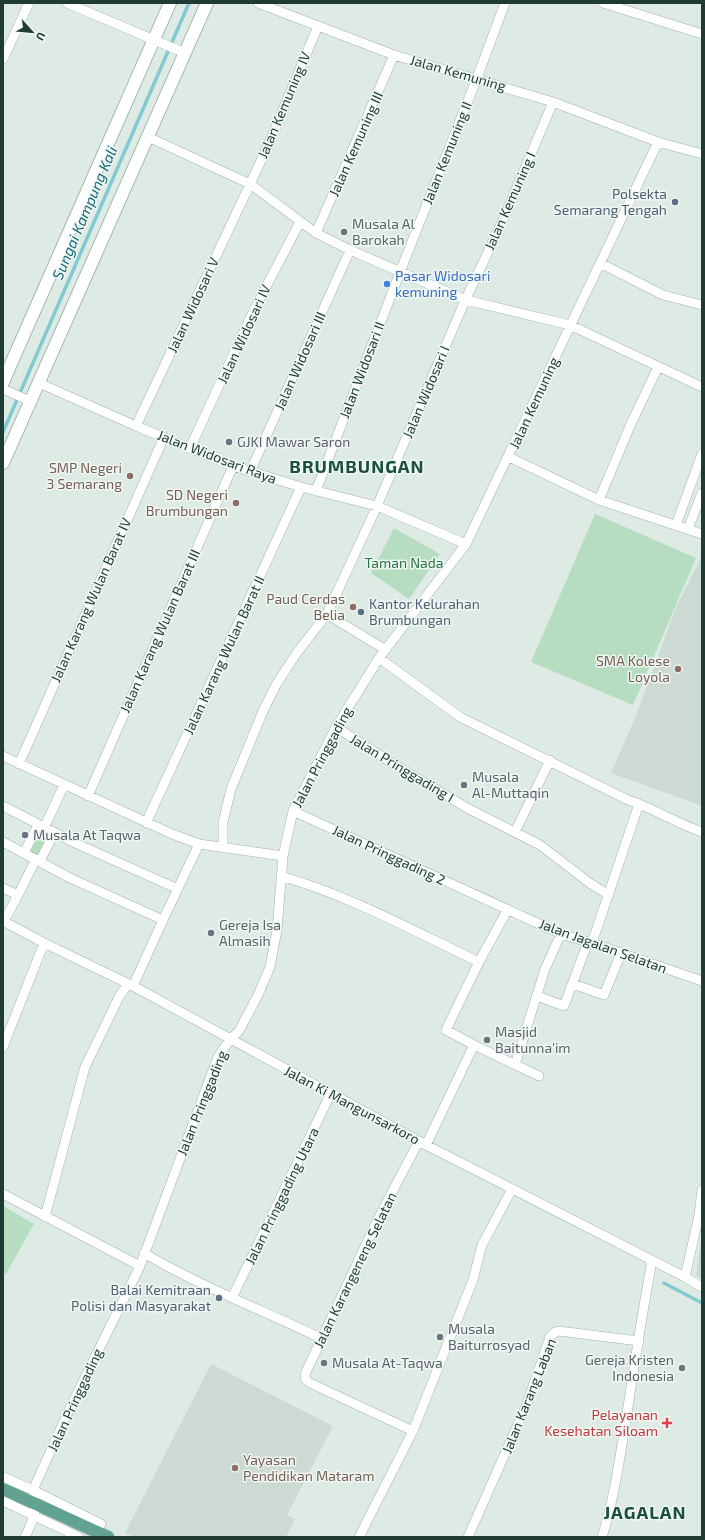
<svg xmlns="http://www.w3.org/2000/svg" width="705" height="1540" viewBox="0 0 705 1540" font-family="'Exo 2',sans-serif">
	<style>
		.built { fill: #cddad4 }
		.green { fill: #b6ddbf }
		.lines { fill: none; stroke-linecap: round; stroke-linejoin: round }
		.stream { stroke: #83c9d3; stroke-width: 3.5 }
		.street-casing { stroke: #a1b3ac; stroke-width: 10 }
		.secondary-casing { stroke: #9db7ad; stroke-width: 14 }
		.primary-casing { stroke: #c0c8c6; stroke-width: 14 }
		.street { stroke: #fff; stroke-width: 9 }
		.secondary { stroke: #fff; stroke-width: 12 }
		.primary { stroke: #61a290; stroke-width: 12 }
		.service-dot { fill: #5c6f8a; stroke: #eff7f3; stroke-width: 1.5 }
		.worship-dot { fill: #6b7280; stroke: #eff7f3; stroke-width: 1.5 }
		.shop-dot { fill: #3f7fe0; stroke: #eff7f3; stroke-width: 1.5 }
		.education-dot { fill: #8d6e63; stroke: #eff7f3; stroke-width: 1.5 }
		.health-dot { fill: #e0444e; stroke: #eff7f3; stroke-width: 1.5 }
		.labels { text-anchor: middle; stroke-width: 3; stroke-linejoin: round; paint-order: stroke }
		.street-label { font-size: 14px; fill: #1f3b33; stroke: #eff7f3 }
		.service-label { font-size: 14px; fill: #4e5e75; stroke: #eff7f3; text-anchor: end }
		.worship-label { font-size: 14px; fill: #5b616d; stroke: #eff7f3; text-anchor: start }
		.shop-label { font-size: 14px; fill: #366cbe; stroke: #eff7f3; text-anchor: start }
		.education-label { font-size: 14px; fill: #785e54; stroke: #eff7f3; text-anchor: end }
		.park-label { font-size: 14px; fill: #287343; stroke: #eff7f3 }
		.health-label { font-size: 14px; fill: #be3a42; stroke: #eff7f3; text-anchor: end }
		.water-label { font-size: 15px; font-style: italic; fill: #176b79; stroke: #eff7f3 }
		.district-label { font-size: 18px; font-weight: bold; letter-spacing: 1px; fill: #1a4e40; stroke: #eff7f3 }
	</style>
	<rect width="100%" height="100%" fill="#deebe5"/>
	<path class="built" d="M702,556V806L611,773L635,718L677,605Z
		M702,1235V1279L696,1275Z
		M211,1364L333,1426L287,1515L295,1519L286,1537H134L125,1533Z"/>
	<path class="green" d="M595,514L696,558L633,705L531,662Z
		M394,528L440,554L409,599L371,573Z
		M40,830L51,835L38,859L27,853Z
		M3,1206L34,1224L6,1274L3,1272Z"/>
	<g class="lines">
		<path class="stream" d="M3,432L189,3
			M664,1283L702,1303"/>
		<g class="street-casing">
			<path id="street" d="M67,3L185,53
				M258,3L394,55L553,102L658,142L702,154
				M603,3L702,34
				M3,59L29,3
				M148,137L250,184L316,233L350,250L466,300L570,325L702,387
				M316,233L394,55
				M600,263L663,295L702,305
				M39,383L136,426L233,466L301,487L377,506L466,544
				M3,389L30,401
				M136,426L267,148L318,26
				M190,448L255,308L300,222
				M509,457L599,500L702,534
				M250,472L350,250
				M316,491L400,272L477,78L505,3
				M599,500L630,426L658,367
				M676,525L702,454
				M688,529L702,493
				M327,614L384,649
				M379,658L460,717L628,800C653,808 676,823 702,832
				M336,727L387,760L467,808L540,845L591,884L609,895
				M3,756L172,834L199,844L283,856
				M19,764L164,437
				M88,796L233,466
				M3,806L75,843L178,889
				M293,811L561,934L592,943L702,981
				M146,823L301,487
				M44,828L64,785
				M515,832L550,760
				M3,842L70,878L163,920
				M223,848V822L231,789L263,711L276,685L296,654L327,614L377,506L464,303L503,220L553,102
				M24,853L38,825
				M40,861L54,833
				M281,876C350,896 414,931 479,962
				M3,888L18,895L4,921
				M18,895L36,859
				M508,909L479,962L446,1030L474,1045L539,1076
				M3,921L44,943L133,986L426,1145L685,1277L702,1287
				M592,943L639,804
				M573,984L604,995L621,953
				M133,986L163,920L199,844
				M537,996L564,1006L588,942
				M3,1047L44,943
				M515,1065L545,969L561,934
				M426,1145L474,1045
				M3,1194L140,1266
				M45,1217L85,1067L120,995L128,984
				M144,1253C201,1287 263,1310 322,1339
				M685,1277L699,1215L702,1190
				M232,1298L331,1093
				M413,1431L310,1383L306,1380L305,1374L379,1217L419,1141
				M3,1477L33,1490L101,1524L97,1532
				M3,1501L79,1537
				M25,1537C35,1516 37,1513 33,1490L70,1408L140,1266L218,1057L230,1039L239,1031L258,995L270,967L277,930L283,856L293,811L336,727L379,658L466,544L658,142
				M359,1537L413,1431L473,1280L482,1245L512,1189
				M468,1537L527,1404L550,1337L555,1332L559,1331L639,1341
				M602,1537C613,1503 618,1468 624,1433C633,1375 641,1318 652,1261"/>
		</g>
		<g class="secondary-casing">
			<path id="secondary" d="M3,382L170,3
				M3,463L207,3"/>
		</g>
		<g class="primary-casing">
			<path id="primary" d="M3,1489L108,1537"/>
		</g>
		<use href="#street" class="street"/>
		<use href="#secondary" class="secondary"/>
		<use href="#primary" class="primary"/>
	</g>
	<g class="service-dot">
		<circle cx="675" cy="202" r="4"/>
		<circle cx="361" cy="612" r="4"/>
		<circle cx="219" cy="1298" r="4"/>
	</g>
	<g class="worship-dot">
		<circle cx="344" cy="232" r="4"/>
		<circle cx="229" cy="442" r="4"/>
		<circle cx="464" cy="785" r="4"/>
		<circle cx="25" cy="835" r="4"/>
		<circle cx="211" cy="933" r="4"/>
		<circle cx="487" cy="1040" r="4"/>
		<circle cx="440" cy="1337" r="4"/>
		<circle cx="324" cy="1363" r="4"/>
		<circle cx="682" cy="1368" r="4"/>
	</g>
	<circle class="shop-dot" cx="387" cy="284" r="4"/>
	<g class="education-dot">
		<circle cx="130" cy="476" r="4"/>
		<circle cx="236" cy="503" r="4"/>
		<circle cx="353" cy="607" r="4"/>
		<circle cx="678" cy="669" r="4"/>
		<circle cx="235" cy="1468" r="4"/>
	</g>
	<path class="health-dot" d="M665 1417h4v4h4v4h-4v4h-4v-4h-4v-4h4z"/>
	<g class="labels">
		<g class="street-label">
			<text transform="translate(458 73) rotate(16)" y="5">Jalan Kemuning</text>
			<text transform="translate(284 105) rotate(-67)" y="5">Jalan Kemuning IV</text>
			<text transform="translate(356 144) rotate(-66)" y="5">Jalan Kemuning III</text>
			<text transform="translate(447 153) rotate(-68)" y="5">Jalan Kemuning II</text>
			<text transform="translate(510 201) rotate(-66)" y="5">Jalan Kemuning I</text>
			<text transform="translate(193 305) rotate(-65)" y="5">Jalan Widosari V</text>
			<text transform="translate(244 334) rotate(-65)" y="5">Jalan Widosari IV</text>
			<text transform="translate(300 361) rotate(-66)" y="5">Jalan Widosari III</text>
			<text transform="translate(362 370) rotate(-69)" y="5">Jalan Widosari II</text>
			<text transform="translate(426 392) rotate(-67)" y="5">Jalan Widosari I</text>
			<text transform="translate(534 403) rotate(-65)" y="5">Jalan Kemuning</text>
			<text transform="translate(217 457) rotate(21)" y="5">Jalan Widosari Raya</text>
			<text transform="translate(91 600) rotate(-66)" y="5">Jalan Karang Wulan Barat IV</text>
			<text transform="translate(160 631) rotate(-66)" y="5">Jalan Karang Wulan Barat III</text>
			<text transform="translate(224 655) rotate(-65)" y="5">Jalan Karang Wulan Barat II</text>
			<text transform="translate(322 757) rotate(-62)" y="5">Jalan Pringgading</text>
			<text transform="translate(402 768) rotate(31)" y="5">Jalan Pringgading I</text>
			<text transform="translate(389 855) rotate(25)" y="5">Jalan Pringgading 2</text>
			<text transform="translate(603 946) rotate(20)" y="5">Jalan Jagalan Selatan</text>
			<text transform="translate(202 1103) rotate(-68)" y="5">Jalan Pringgading</text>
			<text transform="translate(352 1105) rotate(28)" y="5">Jalan Ki Mangunsarkoro</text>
			<text transform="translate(282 1196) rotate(-64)" y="5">Jalan Pringgading Utara</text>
			<text transform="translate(355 1270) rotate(-64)" y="5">Jalan Karangeneng Selatan</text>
			<text transform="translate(529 1396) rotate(-68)" y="5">Jalan Karang Laban</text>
			<text transform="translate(75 1400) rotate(-65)" y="5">Jalan Pringgading</text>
		</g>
		<g class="service-label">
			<text x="667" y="199">Polsekta<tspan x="667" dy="16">Semarang Tengah</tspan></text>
			<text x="369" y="609" text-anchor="start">Kantor Kelurahan<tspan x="369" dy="16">Brumbungan</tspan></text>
			<text x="211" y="1295">Balai Kemitraan<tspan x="211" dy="16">Polisi dan Masyarakat</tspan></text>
		</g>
		<g class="worship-label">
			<text x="352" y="229">Musala Al<tspan x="352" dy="16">Barokah</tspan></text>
			<text x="237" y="447">GJKI Mawar Saron</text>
			<text x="472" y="782">Musala<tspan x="472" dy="16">Al-Muttaqin</tspan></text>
			<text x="33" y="840">Musala At Taqwa</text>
			<text x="219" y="930">Gereja Isa<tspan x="219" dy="16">Almasih</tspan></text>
			<text x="495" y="1037">Masjid<tspan x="495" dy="16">Baitunna'im</tspan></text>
			<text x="448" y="1334">Musala<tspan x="448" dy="16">Baiturrosyad</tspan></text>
			<text x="674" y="1365" text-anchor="end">Gereja Kristen<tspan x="674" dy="16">Indonesia</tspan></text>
			<text x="332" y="1368">Musala At-Taqwa</text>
		</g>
		<g class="shop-label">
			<text x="395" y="281">Pasar Widosari<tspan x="395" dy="16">kemuning</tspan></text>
		</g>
		<g class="education-label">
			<text x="122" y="473">SMP Negeri<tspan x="122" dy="16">3 Semarang</tspan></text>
			<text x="228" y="500">SD Negeri<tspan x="228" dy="16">Brumbungan</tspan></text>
			<text x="345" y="604">Paud Cerdas<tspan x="345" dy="16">Belia</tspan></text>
			<text x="670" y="666">SMA Kolese<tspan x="670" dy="16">Loyola</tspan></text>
			<text x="243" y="1465" text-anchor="start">Yayasan<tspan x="243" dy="16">Pendidikan Mataram</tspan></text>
		</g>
		<g class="park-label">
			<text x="404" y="568">Taman Nada</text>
		</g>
		<g class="health-label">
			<text x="658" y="1420">Pelayanan<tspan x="658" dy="16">Kesehatan Siloam</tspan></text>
		</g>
		<g class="water-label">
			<text transform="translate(85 213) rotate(-67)" y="5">Sungai Kampung Kali</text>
		</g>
		<g class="district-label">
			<text x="357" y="473">BRUMBUNGAN</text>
			<text x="645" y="1519">JAGALAN</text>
		</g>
	</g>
	<rect width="705" height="1540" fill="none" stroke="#1f3b33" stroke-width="8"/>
	<g transform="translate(32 32) rotate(117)" stroke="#eff7f3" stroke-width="3" paint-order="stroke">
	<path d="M0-3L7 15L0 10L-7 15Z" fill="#1f3b33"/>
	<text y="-6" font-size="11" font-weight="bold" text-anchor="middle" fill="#1f3b33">U</text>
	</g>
</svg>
